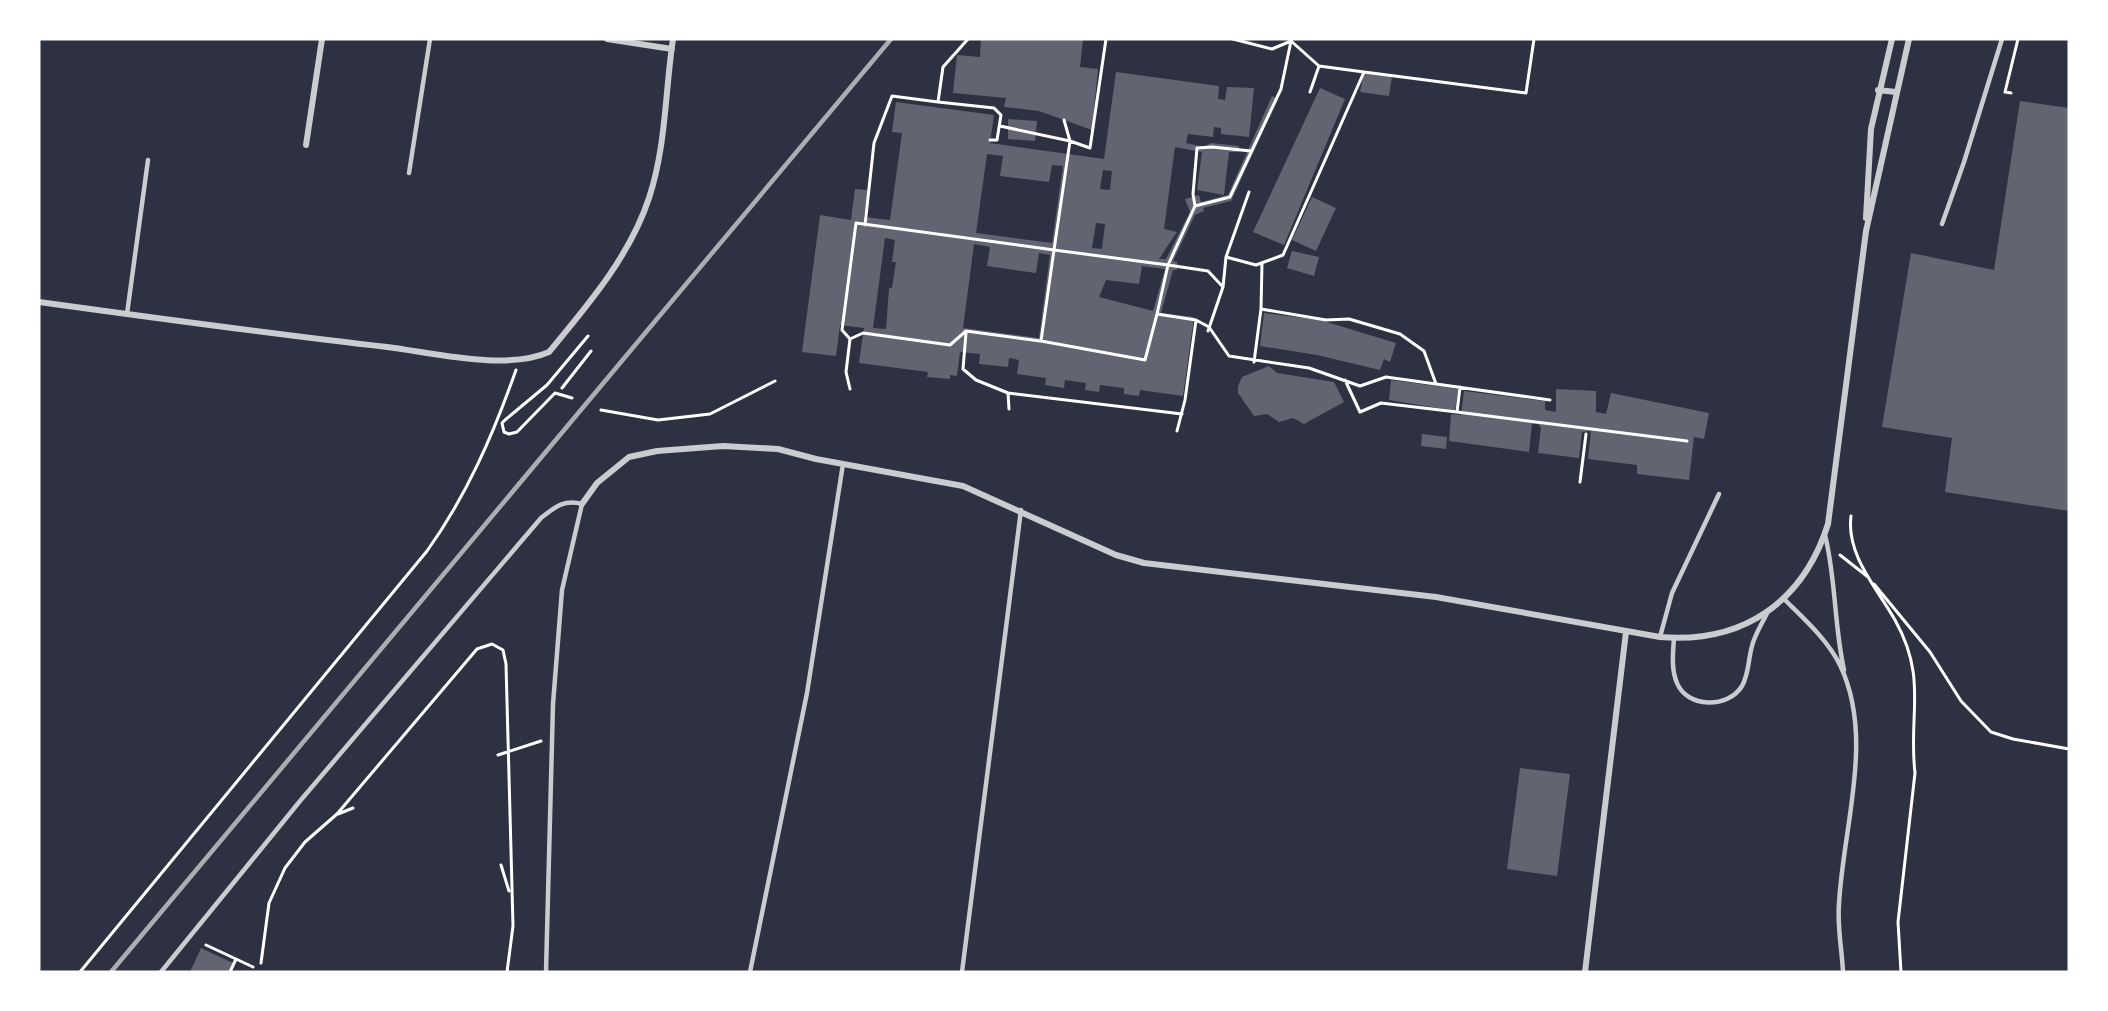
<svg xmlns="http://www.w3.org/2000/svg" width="2108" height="1011" viewBox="0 0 2108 1011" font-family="Karla,sans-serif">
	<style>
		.building { fill: #626471; fill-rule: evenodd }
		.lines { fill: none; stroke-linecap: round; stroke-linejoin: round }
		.path { stroke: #fff; stroke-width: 3 }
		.service { stroke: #caccd0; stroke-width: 4.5 }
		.minor { stroke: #caccd0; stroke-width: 6 }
		.rail { stroke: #abadb3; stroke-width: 4.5 }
	</style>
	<rect width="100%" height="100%" fill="#2d3142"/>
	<path class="building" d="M981,39H1083L1080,67L1098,69L1092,130L1039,111L1004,107L1006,98L953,93L957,55L980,57Z
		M1116,72L1219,86L1218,99L1225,100L1227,87L1254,88L1249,137L1221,134V128L1214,127L1213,137L1188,134L1186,143L1204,147L1211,143L1239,146V152H1229L1224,195L1197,190L1202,152L1175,147L1164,229L1177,232L1159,259H1166L1190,212L1185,199L1199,195L1201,202L1228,195L1272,96L1278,99L1231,201L1203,208L1204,211L1195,215L1173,261L1177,262V270H1173L1161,313L1194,317L1183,396L1140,390L1139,396L1124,394V388L1100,385L1099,392L1085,390L1086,383L1065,380L1064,388L1045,385L1046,378L1017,374L1019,360L1009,358L1008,367L979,364L980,354L960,352L957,376L950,375V379L927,377L928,372L859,363L864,328L840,325L836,356L802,352L820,215L851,220L855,189L868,190L864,217L890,220L902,133L892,132L896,102L994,115L990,143L1104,159ZM987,154L1003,156L1000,176L1049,182L1052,165L1063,166L1052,243L976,233ZM1103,170L1112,171L1110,190L1100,189ZM1096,223L1105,224L1102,249L1092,248ZM885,238L895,240L892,262H896L892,288H889L886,329L873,328ZM974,244L990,247L987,266L1036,273L1039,253L1050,255L1039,338L963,328ZM1142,266L1165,269L1153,311L1099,297L1106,280L1139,284Z
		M1364,72L1392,76L1389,96L1360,92Z
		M1320,88L1345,99L1284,245L1253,232Z
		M2020,101L2069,108V511L1945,492L1952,438L1882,427L1911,253L1994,270Z
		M1008,119L1037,121L1035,141L1008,139Z
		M1312,197L1336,208L1316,251L1292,240Z
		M1292,251L1319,257L1314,276L1287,268Z
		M1264,313L1320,320L1396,343L1390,362L1384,359L1380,370L1317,355L1260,346Z
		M1269,366L1277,373L1334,382L1344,402L1304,424L1293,418L1279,422L1267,414L1254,416L1238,393V386L1242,377Z
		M1391,380L1458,389L1455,411L1389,400Z
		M1556,389L1596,391V412L1606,414L1611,393L1709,413L1704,439L1694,437L1689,480L1637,474V465L1588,459L1591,431L1582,432L1579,458L1538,453L1541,428L1538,424H1532L1529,452L1449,441L1451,414L1461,415L1464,391L1545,401V410L1556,412Z
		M1422,434L1447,437L1446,449L1421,446Z
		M1520,768L1570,774L1557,876L1507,869Z
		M201,948L233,963L229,972H190Z"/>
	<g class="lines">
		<path class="path" d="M968,39L943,67L938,102L994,108L1001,115L997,140H990
			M1233,39L1272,49L1291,41V39
			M1310,92L1319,66
			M2011,93L2005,92L2018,39
			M1064,120L1070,141L1054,250L1168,265L1157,314L1196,320
			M1000,126L1070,141L1090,148L1106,39
			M1249,192L1226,257L1256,265L1283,255L1364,72L1526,93L1534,39
			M1195,206L1193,194L1197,148L1212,147L1251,151
			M865,225L874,143L892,96L938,102
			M1262,263L1261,309L1326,320L1349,319L1400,334L1424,351L1436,384
			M1223,287L1226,257
			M1208,331L1223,287L1208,271L1168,265L1195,206L1230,197L1281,89L1291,41L1319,66L1364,72
			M966,333L963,369L976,380L1008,393L1009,409
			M850,339L842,330L856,223L1054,250L1041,341L1145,360L1157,314
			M1254,362L1261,309
			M1345,380L1360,412L1381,403L1457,412
			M1460,387L1457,412L1687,441
			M562,388L591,351
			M850,389L846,372L850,339L863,333L950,345L966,331L1040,341
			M1008,393L1182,414
			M572,398L555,393L517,432L509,434L504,432L502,423L505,420L547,385L588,336
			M601,410L658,420L710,414L775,381
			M1177,431L1185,400L1196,320L1209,327L1229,356L1309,368L1360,386L1386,377L1550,400
			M1580,482L1586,434
			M1851,516C1846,555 1877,588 1895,620C1928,679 1908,714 1915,773L1898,922L1901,972
			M1840,555L1868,577
			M1874,584L1930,652L1961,701L1991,732L2013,739L2069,749
			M498,755L541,741
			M338,814L353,808
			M501,865L509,891
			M206,945L236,959L230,972
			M236,959L253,967
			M261,963L269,903L285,868L305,842L337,814L477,649L492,644L503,650L506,664L513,926L507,972
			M80,972L427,551C467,495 493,435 516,370"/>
		<path class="service" d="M409,173L430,39
			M1942,224L1964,162L2002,39
			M127,314L148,160
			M1825,535C1836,579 1834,625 1844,670
			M1784,599C1804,619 1827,639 1840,665C1875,738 1843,826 1839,904C1837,926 1842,950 1843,972
			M1660,637L1672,593L1719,494
			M1674,638C1673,653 1671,669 1677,683C1687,708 1728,709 1742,686C1749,674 1748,660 1752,646C1755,634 1762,624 1767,613
			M161,972L300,801L541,518C555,507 564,499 582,504L562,590L553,704L546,972
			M750,972L807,693L843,464
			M962,972L1021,510"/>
		<path class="minor" d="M607,39L672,49
			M1878,90L1896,92
			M306,145L322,39
			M1866,218L1871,129L1892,39
			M39,302C155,318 271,334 387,347C435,353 506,371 549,352C588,305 630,256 649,198C666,147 665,92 673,39
			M582,504L597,483L629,457L657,451L723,446L778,449L816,459L963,486L1116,555L1144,563L1436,597L1660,637C1742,644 1803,603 1828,524L1866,231L1909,39
			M1585,972L1626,632"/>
		<path class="rail" d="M111,972L891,39"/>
	</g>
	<rect width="2108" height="1011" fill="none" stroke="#ffffff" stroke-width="81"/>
</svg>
